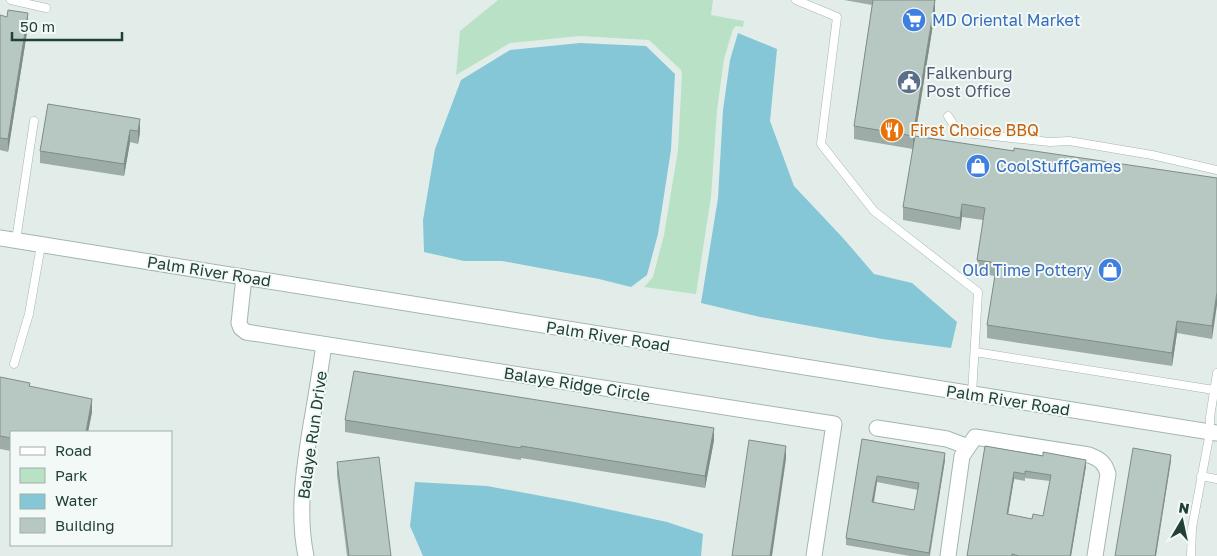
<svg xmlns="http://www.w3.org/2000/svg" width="1217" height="556" viewBox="0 0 1217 556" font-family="'Golos Text',sans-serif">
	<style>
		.green { fill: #b9e1c5 }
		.water { fill: #85c7d7 }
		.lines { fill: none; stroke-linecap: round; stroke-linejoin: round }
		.service-casing { stroke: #a4b6b1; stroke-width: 9 }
		.minor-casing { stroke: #a4b6b1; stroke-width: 17 }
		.tertiary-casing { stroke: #a4b6b1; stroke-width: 17 }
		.service { stroke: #fff; stroke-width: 8 }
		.minor { stroke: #fff; stroke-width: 15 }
		.tertiary { stroke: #fff; stroke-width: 15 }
		.wall { fill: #9daca7; fill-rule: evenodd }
		.shaded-wall { fill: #808c88 }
		.building { fill: #b7c8c2; stroke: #808c88; fill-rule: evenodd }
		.labels { text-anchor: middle; stroke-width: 4; stroke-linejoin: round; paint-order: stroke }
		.shop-label { font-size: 16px; fill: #366cbe; stroke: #f3f9f6; text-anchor: start }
		.service-label { font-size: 16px; fill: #4e5e75; stroke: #f3f9f6; text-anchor: start }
		.food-label { font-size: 16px; fill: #c56008; stroke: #f3f9f6; text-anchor: start }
		.street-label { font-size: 16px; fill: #204039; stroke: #f3f9f6 }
	</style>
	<rect width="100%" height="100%" fill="#e2ede9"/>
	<path class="green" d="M498,0H713L711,15L744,21L743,27L736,26L733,29L724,59L717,110L711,197L696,294L644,287L653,277L664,235L678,150L682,74L681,70L649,40L580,36L510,43L456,75L460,31Z"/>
	<path class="water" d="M738,33L777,49L770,121L794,186L843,238L874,274L912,283L957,322L951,348L882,339L760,317L701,303L718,198L723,110L730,60Z
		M580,43L646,46L675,74L671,150L658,234L647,275L631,287L599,279L502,261H464L424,252L423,220L435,149L461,80L510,50Z
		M415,482L487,486L574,502L667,522L703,534L701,556H423L410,526Z"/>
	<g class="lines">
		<g class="service-casing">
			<path id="service" d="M11,0L46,8
				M796,0L837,17L821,144L874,211L978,292L972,394
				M948,116L955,127L965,133L1050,142L1069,141L1152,155L1217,170
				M16,240L34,121
				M975,352L1214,390
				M14,364L29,314L41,245
				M1201,476L1217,479
				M1191,556L1192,528L1210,432V417L1217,373"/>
		</g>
		<g class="minor-casing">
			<path id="minor" d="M244,277L239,323L241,328L246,332L834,424L814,556
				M877,428L947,439L968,447
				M306,556C297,513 304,468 311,425C316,398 320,371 324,345
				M948,556L962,456L975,437L1089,455C1100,459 1105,463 1108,474L1095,556"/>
		</g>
		<g class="tertiary-casing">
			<path id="tertiary" d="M0,238L1217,433"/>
		</g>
		<use href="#service" class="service"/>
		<use href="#minor" class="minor"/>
		<use href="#tertiary" class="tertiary"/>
	</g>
	<path class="wall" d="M844,0H935V12L915,136L1014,151L1217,178L1212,339L1177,333L1172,366L987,338V325L995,276L977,273V260L983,220L962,217L960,230L903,220V207L913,149L854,139V126L872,5Z
		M0,15L28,26L8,152L0,150Z
		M48,104L140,132L138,144L130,142L124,176L40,163V151Z
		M0,377L30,386L92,412L88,432H11V451L0,449Z
		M345,420L714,440L705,488L521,458V460L345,432Z
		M862,439L945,460L930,556H910L846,545V538ZM877,482L918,490L914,510L874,503Z
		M985,446L1086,466L1071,556H967ZM1025,478L1050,481L1043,516L1032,519L1008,514L1014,479L1025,481Z
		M337,462L391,556H347L337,475Z"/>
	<path class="shaded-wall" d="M935,0V12L913,149V136Z
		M28,13V26L8,152V139Z
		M140,119V132L138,144V131Z
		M130,130V142L124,176V164Z
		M962,204V217L960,230V218Z
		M1217,292V305L1212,339V326Z
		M1177,321V333L1172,366V353Z
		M92,399V412L88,432H86Z
		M714,428V440L705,488V476Z
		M786,446V459L772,556H770Z
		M945,453V460L929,556V553Z
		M1171,455V461L1156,556H1155Z
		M1086,460V466L1071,556H1070Z
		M1014,472V479L1007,521V514Z
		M877,476V482L872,509V502Z"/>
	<path class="building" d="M873,0H935L913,136L854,126Z
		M8,10L28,13L8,139L0,138V15L7,17Z
		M48,104L140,119L138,131L130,130L124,164L40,151Z
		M915,136L1014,151V148L1217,178V292L1212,326L1177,321L1172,353L987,325L997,263L977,260L985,208L962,204L960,218L903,207Z
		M354,371L714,428L705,476L521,446V448L345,420Z
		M0,377L30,383L29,386L92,399L86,432H11V438L0,436Z
		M862,439L945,453L929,553L846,538ZM877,476L919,483L914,510L872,502Z
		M749,440L786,446L770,556H732Z
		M985,446L1043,456V452L1086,460L1070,556H1019L1012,554V556H967ZM1025,471L1051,475L1043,516L1033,514L1032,519L1007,514L1014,472L1025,474Z
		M1133,448L1171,455L1155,556H1115Z
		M379,457L391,556H349L337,462Z"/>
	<defs>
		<g id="supermarket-disc" transform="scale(1.25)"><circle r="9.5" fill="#3f7fe0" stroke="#f3f9f6"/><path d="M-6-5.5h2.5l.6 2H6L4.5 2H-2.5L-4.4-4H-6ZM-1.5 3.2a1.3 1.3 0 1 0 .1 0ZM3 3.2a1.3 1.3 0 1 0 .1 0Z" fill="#fff"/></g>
		<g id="civic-disc" transform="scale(1.25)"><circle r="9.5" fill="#5c6f8a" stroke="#f3f9f6"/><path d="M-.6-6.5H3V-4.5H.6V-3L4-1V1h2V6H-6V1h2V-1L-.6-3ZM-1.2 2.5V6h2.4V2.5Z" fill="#fff"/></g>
		<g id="restaurant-disc" transform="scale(1.25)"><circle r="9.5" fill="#e8710a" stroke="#f3f9f6"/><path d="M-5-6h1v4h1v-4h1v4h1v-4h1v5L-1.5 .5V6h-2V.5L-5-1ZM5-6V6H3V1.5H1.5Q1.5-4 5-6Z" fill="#fff"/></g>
		<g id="shop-disc" transform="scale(1.25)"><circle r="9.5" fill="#3f7fe0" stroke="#f3f9f6"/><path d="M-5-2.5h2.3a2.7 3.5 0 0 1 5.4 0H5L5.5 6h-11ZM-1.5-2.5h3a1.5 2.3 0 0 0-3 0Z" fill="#fff"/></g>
	</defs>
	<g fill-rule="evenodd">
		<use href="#supermarket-disc" x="914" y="20"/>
		<use href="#civic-disc" x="909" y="82"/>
		<use href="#restaurant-disc" x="892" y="130"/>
		<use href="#shop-disc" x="978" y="166"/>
		<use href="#shop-disc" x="1110" y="270"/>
	</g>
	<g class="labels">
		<g class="shop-label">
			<text x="932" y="26">MD Oriental Market</text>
			<text x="996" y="172">CoolStuffGames</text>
			<text x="1092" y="276" text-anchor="end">Old Time Pottery</text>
		</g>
		<g class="service-label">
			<text x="926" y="79">Falkenburg<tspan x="926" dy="18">Post Office</tspan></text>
		</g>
		<g class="food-label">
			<text x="910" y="136">First Choice BBQ</text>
		</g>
		<g class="street-label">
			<text transform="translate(209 271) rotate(9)" y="6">Palm River Road</text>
			<text transform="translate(608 336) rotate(9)" y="6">Palm River Road</text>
			<text transform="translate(577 384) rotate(9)" y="6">Balaye Ridge Circle</text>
			<text transform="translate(1008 400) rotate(9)" y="6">Palm River Road</text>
			<text transform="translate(312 435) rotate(-82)" y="6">Balaye Run Drive</text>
		</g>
	</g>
	<rect x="10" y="431" width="162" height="115" fill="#f3f9f6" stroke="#9fafaa"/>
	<rect x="20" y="447" width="25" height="8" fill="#ffffff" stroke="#9fafaa"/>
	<text x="55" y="456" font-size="15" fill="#204039">Road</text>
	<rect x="20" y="468" width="25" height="15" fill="#b9e1c5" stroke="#9fafaa"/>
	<text x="55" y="481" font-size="15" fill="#204039">Park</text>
	<rect x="20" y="494" width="25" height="15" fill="#85c7d7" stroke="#9fafaa"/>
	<text x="55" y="506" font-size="15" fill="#204039">Water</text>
	<rect x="20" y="518" width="25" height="15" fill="#b7c8c2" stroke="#9fafaa"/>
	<text x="55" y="531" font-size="15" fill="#204039">Building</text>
	<g transform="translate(1182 521) rotate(9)" stroke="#f3f9f6" stroke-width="4" paint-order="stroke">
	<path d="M0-4L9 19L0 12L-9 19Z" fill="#204039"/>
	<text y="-8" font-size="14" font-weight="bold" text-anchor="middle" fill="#204039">N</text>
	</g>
	<path d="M12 32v8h110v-8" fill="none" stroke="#204039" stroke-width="2.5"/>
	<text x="20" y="32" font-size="15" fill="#204039" stroke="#f3f9f6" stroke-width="4" paint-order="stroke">50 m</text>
</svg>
